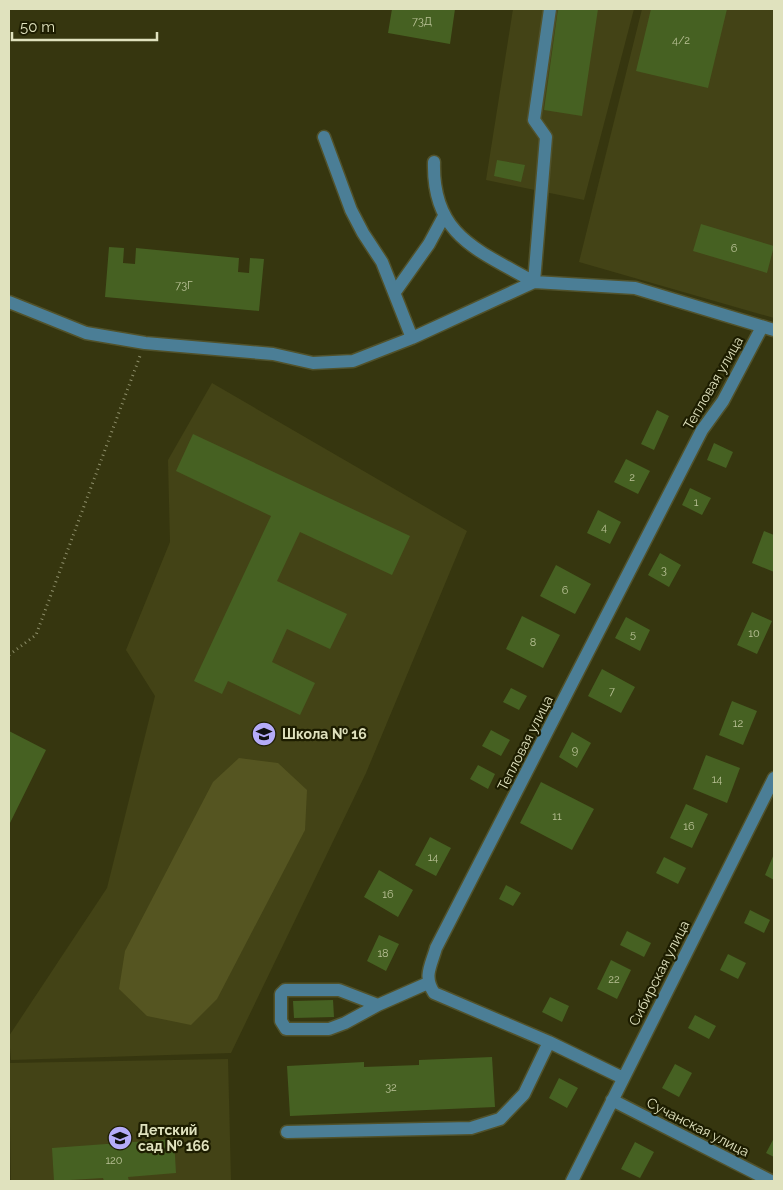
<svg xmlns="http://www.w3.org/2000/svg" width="783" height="1190" viewBox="0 0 783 1190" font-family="Raleway,sans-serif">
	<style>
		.built { fill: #434316 }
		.green { fill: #555521 }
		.building { fill: #466122 }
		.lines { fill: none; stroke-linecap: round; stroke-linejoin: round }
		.minor-casing { stroke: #51522b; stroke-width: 15 }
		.path { stroke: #8e8f6a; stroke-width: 3; stroke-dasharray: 1 4; stroke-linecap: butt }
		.minor { stroke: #4b7e96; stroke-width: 12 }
		.labels { text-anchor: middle; stroke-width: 4.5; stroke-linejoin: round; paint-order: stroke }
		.number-label { font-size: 11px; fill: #bac297 }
		.street-label { font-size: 14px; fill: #e0e2be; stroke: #1d1d00 }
		.poi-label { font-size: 14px; font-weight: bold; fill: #e0e2be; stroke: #1d1d00; text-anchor: start }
	</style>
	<rect width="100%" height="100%" fill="#36360f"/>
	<path class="built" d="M513,9H634L584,200L486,180Z
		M642,9H774V318L579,262Z
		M212,383L467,531L366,773L231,1053L11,1060L9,1036L107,888L155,696L126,650L170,542L168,460Z
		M228,1059L231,1181H11L9,1063Z"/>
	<path class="green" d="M239,758L278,763L307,790L305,830L217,999L191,1025L147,1016L119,989L125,951L213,782Z"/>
	<path class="building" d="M392,9H455L450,44L388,33Z
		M558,9H598L582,116L544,110Z
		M651,9H727L708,88L636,71Z
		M497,160L525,165L521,182L494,176Z
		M701,224L774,246L767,273L693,251Z
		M109,247L124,248L123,263L135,264L136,248L239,258L238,272L249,273L250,258L264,259L259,311L105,297Z
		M657,410L669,416L654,450L641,444Z
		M193,434L410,536L392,575L300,532L277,581L347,614L330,649L287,629L272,662L315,683L300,715L228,681L222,694L194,681L271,516L176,471Z
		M714,443L733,452L726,468L707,460Z
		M626,459L650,471L638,494L614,482Z
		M690,488L711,498L702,515L682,505Z
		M598,510L621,522L610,544L587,533Z
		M764,531L774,535V572L752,563Z
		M660,553L681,565L669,587L648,575Z
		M556,565L591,584L575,614L540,596Z
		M752,612L772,621L757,654L737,645Z
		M522,616L560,635L543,668L506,649Z
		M626,617L650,630L640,651L615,638Z
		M602,669L635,687L621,713L588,696Z
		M511,688L527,696L519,710L503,702Z
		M732,701L757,711L743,745L719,735Z
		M491,730L510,740L501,756L482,746Z
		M9,731L46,750L9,825Z
		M572,732L591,743L577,768L559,757Z
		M706,755L740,768L727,803L693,789Z
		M478,765L495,774L488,789L470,779Z
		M541,782L594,809L572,850L520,823Z
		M686,804L708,814L692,848L670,838Z
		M430,837L451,848L436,876L415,865Z
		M774,854V880L765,875Z
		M664,857L686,868L678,884L656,873Z
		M379,870L413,890L398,917L364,897Z
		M506,885L521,893L513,906L499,899Z
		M750,910L770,920L764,933L744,923Z
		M627,931L651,943L644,957L620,945Z
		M379,935L399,944L386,971L367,961Z
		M728,954L746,963L738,979L720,970Z
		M611,960L631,970L617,999L597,989Z
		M550,997L569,1006L562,1022L542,1012Z
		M333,1000L334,1017L294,1018L293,1001Z
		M695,1015L716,1026L709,1039L688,1028Z
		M492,1057L495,1107L290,1116L287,1066L364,1062V1067L419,1065V1060Z
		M675,1064L692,1073L679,1097L662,1088Z
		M559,1078L578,1088L567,1108L549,1098Z
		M774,1138V1157L766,1153Z
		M174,1139L176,1173L128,1177L129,1181H104L103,1178L54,1181L52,1148Z
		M635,1142L654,1152L640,1178L621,1169Z"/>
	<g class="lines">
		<g class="minor-casing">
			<path id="minor" d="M324,137L351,210L363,233L382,262L412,338
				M434,162C432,236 478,250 534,282L546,137L534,120L550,9
				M395,292L429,244L444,216
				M9,302L86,333L145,343L273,354L313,363L353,361L412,338L534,282L635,288L774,330
				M378,1005L345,1023L329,1029H286L281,1021V994L285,990H339L378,1005L428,983
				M623,1078L549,1042L434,993C423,976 431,966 436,948L702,430L723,401L762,327
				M612,1100L771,1181
				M287,1132L471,1128L500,1119L524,1094L549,1042
				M572,1181L774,778"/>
		</g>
		<path class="path" d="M9,655L36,635L140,356"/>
		<use href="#minor" class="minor"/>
	</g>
	<defs>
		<g id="school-disc" transform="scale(1.25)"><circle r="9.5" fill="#b5acf8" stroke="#1d1d00"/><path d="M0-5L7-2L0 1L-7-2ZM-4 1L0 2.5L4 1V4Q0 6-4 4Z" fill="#111"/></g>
	</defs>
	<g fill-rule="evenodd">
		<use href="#school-disc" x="264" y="734"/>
		<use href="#school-disc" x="120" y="1138"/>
	</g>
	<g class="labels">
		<g class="number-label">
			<text x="422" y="25">73Д</text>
			<text x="681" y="44">4/2</text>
			<text x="734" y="252">6</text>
			<text x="184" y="289">73Г</text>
			<text x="632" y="481">2</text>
			<text x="696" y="506">1</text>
			<text x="604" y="531">4</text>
			<text x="664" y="574">3</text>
			<text x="565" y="594">6</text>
			<text x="754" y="637">10</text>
			<text x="633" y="638">5</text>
			<text x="533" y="646">8</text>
			<text x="612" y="695">7</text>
			<text x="738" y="727">12</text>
			<text x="575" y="754">9</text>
			<text x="717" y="783">14</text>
			<text x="557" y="820">11</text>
			<text x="689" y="830">16</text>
			<text x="433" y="861">14</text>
			<text x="388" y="898">16</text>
			<text x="383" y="957">18</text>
			<text x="614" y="983">22</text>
			<text x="391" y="1091">32</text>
			<text x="114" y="1164">120</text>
		</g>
		<g class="street-label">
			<text transform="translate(713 383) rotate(-60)" y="5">Тепловая улица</text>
			<text transform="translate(525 743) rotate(-63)" y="5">Тепловая улица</text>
			<text transform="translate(659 973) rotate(-63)" y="5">Сибирская улица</text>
			<text transform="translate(698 1127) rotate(27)" y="5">Сучанская улица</text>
		</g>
		<g class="poi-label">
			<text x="282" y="739">Школа № 16</text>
			<text x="138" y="1135">Детский<tspan x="138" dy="16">сад № 166</tspan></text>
		</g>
	</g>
	<rect width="783" height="1190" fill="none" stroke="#e0e2be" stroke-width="20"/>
	<path d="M12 32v8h145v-8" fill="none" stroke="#e0e2be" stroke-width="2.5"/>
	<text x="20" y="32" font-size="15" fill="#e0e2be" stroke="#1d1d00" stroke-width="4" paint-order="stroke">50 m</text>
</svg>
